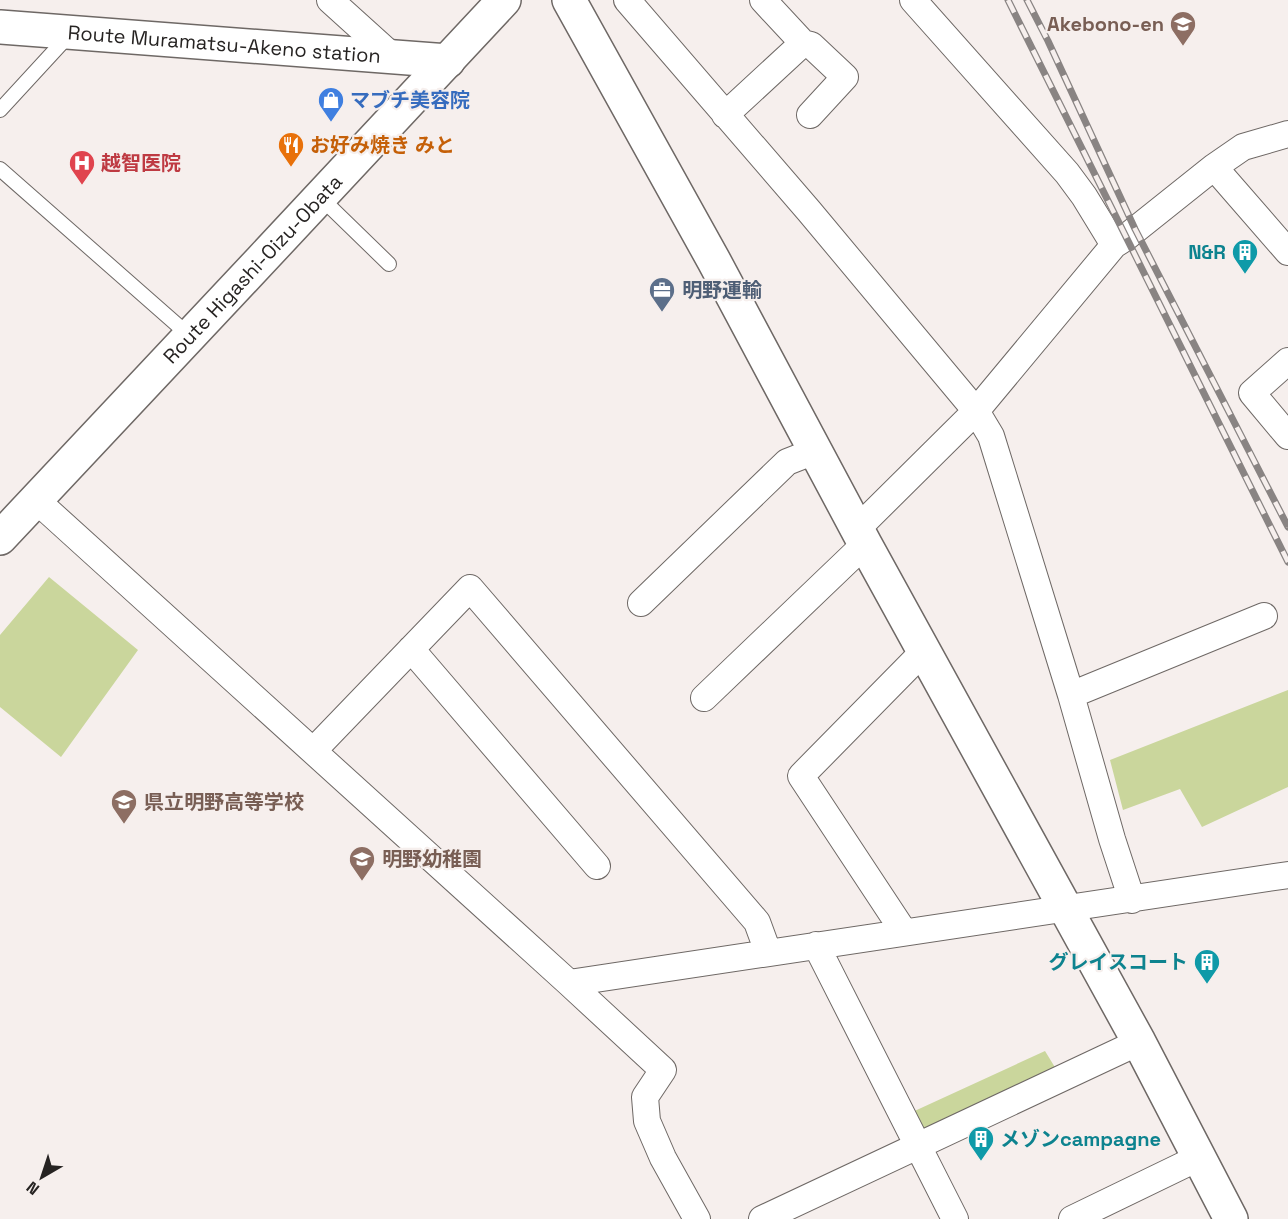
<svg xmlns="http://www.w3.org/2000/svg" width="1288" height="1219" viewBox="0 0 1288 1219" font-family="'Space Grotesk','Noto Sans JP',sans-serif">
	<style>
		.grass { fill: #cad69c }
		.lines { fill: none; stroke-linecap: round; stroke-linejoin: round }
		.lane-casing { stroke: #6e6865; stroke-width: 16 }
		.street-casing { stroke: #6e6865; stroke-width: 28 }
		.secondary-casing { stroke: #6e6865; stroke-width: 36 }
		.lane { stroke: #fff; stroke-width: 14 }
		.street { stroke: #fff; stroke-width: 26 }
		.secondary { stroke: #fff; stroke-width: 33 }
		.rail-casing { stroke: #898483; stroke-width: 7 }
		.rail { stroke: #f6efed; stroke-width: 4.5; stroke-dasharray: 14; stroke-linecap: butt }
		.labels { text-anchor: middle; stroke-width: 4.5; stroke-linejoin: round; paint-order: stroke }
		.education-label { font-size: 20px; font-weight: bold; fill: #785e54; stroke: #f6efed; text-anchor: start }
		.street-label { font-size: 20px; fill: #262322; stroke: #f6efed }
		.shop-label { font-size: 20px; font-weight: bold; fill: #366cbe; stroke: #f6efed; text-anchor: start }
		.food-label { font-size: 20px; font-weight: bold; fill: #c56008; stroke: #f6efed; text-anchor: start }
		.health-label { font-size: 20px; font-weight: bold; fill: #be3a42; stroke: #f6efed; text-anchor: start }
		.culture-label { font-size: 20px; font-weight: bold; fill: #0d838f; stroke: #f6efed; text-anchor: end }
		.service-label { font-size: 20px; font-weight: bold; fill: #4e5e75; stroke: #f6efed; text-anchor: start }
	</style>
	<rect width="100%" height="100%" fill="#f6efed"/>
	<path class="grass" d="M49,577L138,650L61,757L0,707V635Z
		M1288,690V787L1202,827L1180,789L1123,810L1110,760Z
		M1045,1051L1056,1069L918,1135L908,1114Z"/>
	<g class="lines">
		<g class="lane-casing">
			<path id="lane" d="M0,110L70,34
				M0,169L191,337
				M319,196L389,264"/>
		</g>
		<g class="street-casing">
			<path id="street" d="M330,0L393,57
				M627,0L809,211L976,411L991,436L1071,695L1112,839L1132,900
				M913,0L1067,173L1084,196L1114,245
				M803,43L811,45L845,77L810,115
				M725,115L803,43L763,0
				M1214,167L1288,252
				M1288,361L1252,393L1288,436
				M36,500L569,983L663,1070L645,1097L647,1121L663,1158L697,1219
				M857,529L976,411L1114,245L1125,238L1214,167L1243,147L1288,134
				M641,603L787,462L815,451
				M411,649L597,866
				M1071,695L1264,616
				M704,698L865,544
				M313,751L470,588L757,922L768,952
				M904,932L801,776L923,652
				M816,945L955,1219
				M569,983L1288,875
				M762,1219L1139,1042
				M1072,1219L1198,1158"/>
		</g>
		<g class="secondary-casing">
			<g id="secondary">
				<path d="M569,0L714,261L865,544L1139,1042L1231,1219"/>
				<path id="s1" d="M0,27L448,61"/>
				<path id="s2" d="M0,538C168,359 337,180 504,0"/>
			</g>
		</g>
		<use href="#lane" class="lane"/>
		<use href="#street" class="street"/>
		<use href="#secondary" class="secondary"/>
		<g class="rail-casing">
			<path id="rail" d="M1008,0L1288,562
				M1027,0L1048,41L1135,229L1288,527"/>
		</g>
		<use href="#rail" class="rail"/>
	</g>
	<defs>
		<g id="school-pin" transform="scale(1.35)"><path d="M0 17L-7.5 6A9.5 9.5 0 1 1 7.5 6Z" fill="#8d6e63" stroke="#f6efed"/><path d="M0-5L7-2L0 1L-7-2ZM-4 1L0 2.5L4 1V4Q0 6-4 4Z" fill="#fff"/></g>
		<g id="shop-pin" transform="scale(1.35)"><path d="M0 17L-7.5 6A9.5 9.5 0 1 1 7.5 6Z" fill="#3f7fe0" stroke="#f6efed"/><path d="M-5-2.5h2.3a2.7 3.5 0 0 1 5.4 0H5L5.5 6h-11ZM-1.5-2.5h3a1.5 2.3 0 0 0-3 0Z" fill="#fff"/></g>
		<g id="restaurant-pin" transform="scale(1.35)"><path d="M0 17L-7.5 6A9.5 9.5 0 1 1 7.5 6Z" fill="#e8710a" stroke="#f6efed"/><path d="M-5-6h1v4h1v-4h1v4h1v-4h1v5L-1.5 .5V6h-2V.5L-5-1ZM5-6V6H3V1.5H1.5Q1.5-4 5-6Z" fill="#fff"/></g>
		<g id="hospital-pin" transform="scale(1.35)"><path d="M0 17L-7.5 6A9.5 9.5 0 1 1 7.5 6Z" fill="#e0444e" stroke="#f6efed"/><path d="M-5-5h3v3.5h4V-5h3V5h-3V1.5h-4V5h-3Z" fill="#fff"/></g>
		<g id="building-pin" transform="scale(1.35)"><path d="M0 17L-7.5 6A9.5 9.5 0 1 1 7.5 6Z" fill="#0f9aa8" stroke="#f6efed"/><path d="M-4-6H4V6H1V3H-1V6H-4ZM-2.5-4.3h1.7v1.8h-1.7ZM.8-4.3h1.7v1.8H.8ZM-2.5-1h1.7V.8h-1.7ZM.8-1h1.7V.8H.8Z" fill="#fff"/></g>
		<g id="office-pin" transform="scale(1.35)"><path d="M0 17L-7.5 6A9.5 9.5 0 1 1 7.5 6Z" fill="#5c6f8a" stroke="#f6efed"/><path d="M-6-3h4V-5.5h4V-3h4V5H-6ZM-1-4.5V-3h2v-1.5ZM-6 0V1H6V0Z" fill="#fff"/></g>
	</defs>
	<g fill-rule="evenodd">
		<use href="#school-pin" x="1183" y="24"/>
		<use href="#shop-pin" x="331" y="100"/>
		<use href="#restaurant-pin" x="291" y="145"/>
		<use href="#hospital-pin" x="82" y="163"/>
		<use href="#building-pin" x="1245" y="252"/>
		<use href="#office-pin" x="662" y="290"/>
		<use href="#school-pin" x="124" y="802"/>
		<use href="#school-pin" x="362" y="859"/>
		<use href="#building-pin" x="1207" y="962"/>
		<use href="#building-pin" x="981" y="1139"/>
	</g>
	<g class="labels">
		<g class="education-label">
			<text x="1164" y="31" text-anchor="end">Akebono-en</text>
			<text x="144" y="809">県立明野高等学校</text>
			<text x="382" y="866">明野幼稚園</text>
		</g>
		<g class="street-label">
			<text dy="7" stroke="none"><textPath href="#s1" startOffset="225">Route Muramatsu-Akeno station</textPath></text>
			<text dy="7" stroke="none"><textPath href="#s2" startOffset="369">Route Higashi-Oizu-Obata</textPath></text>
		</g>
		<g class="shop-label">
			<text x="350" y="107">マブチ美容院</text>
		</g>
		<g class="food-label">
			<text x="310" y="152">お好み焼き みと</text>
		</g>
		<g class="health-label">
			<text x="101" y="170">越智医院</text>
		</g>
		<g class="culture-label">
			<text x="1226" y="259">N&amp;R</text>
			<text x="1188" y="969">グレイスコート</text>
			<text x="1000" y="1146" text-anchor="start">メゾンcampagne</text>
		</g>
		<g class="service-label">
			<text x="682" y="297">明野運輸</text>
		</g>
	</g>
	<g transform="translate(42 1177) rotate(219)" stroke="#f6efed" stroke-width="4.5" paint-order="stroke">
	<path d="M0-4.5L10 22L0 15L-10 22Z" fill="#262322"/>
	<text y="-9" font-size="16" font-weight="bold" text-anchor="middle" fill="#262322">N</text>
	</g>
</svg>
